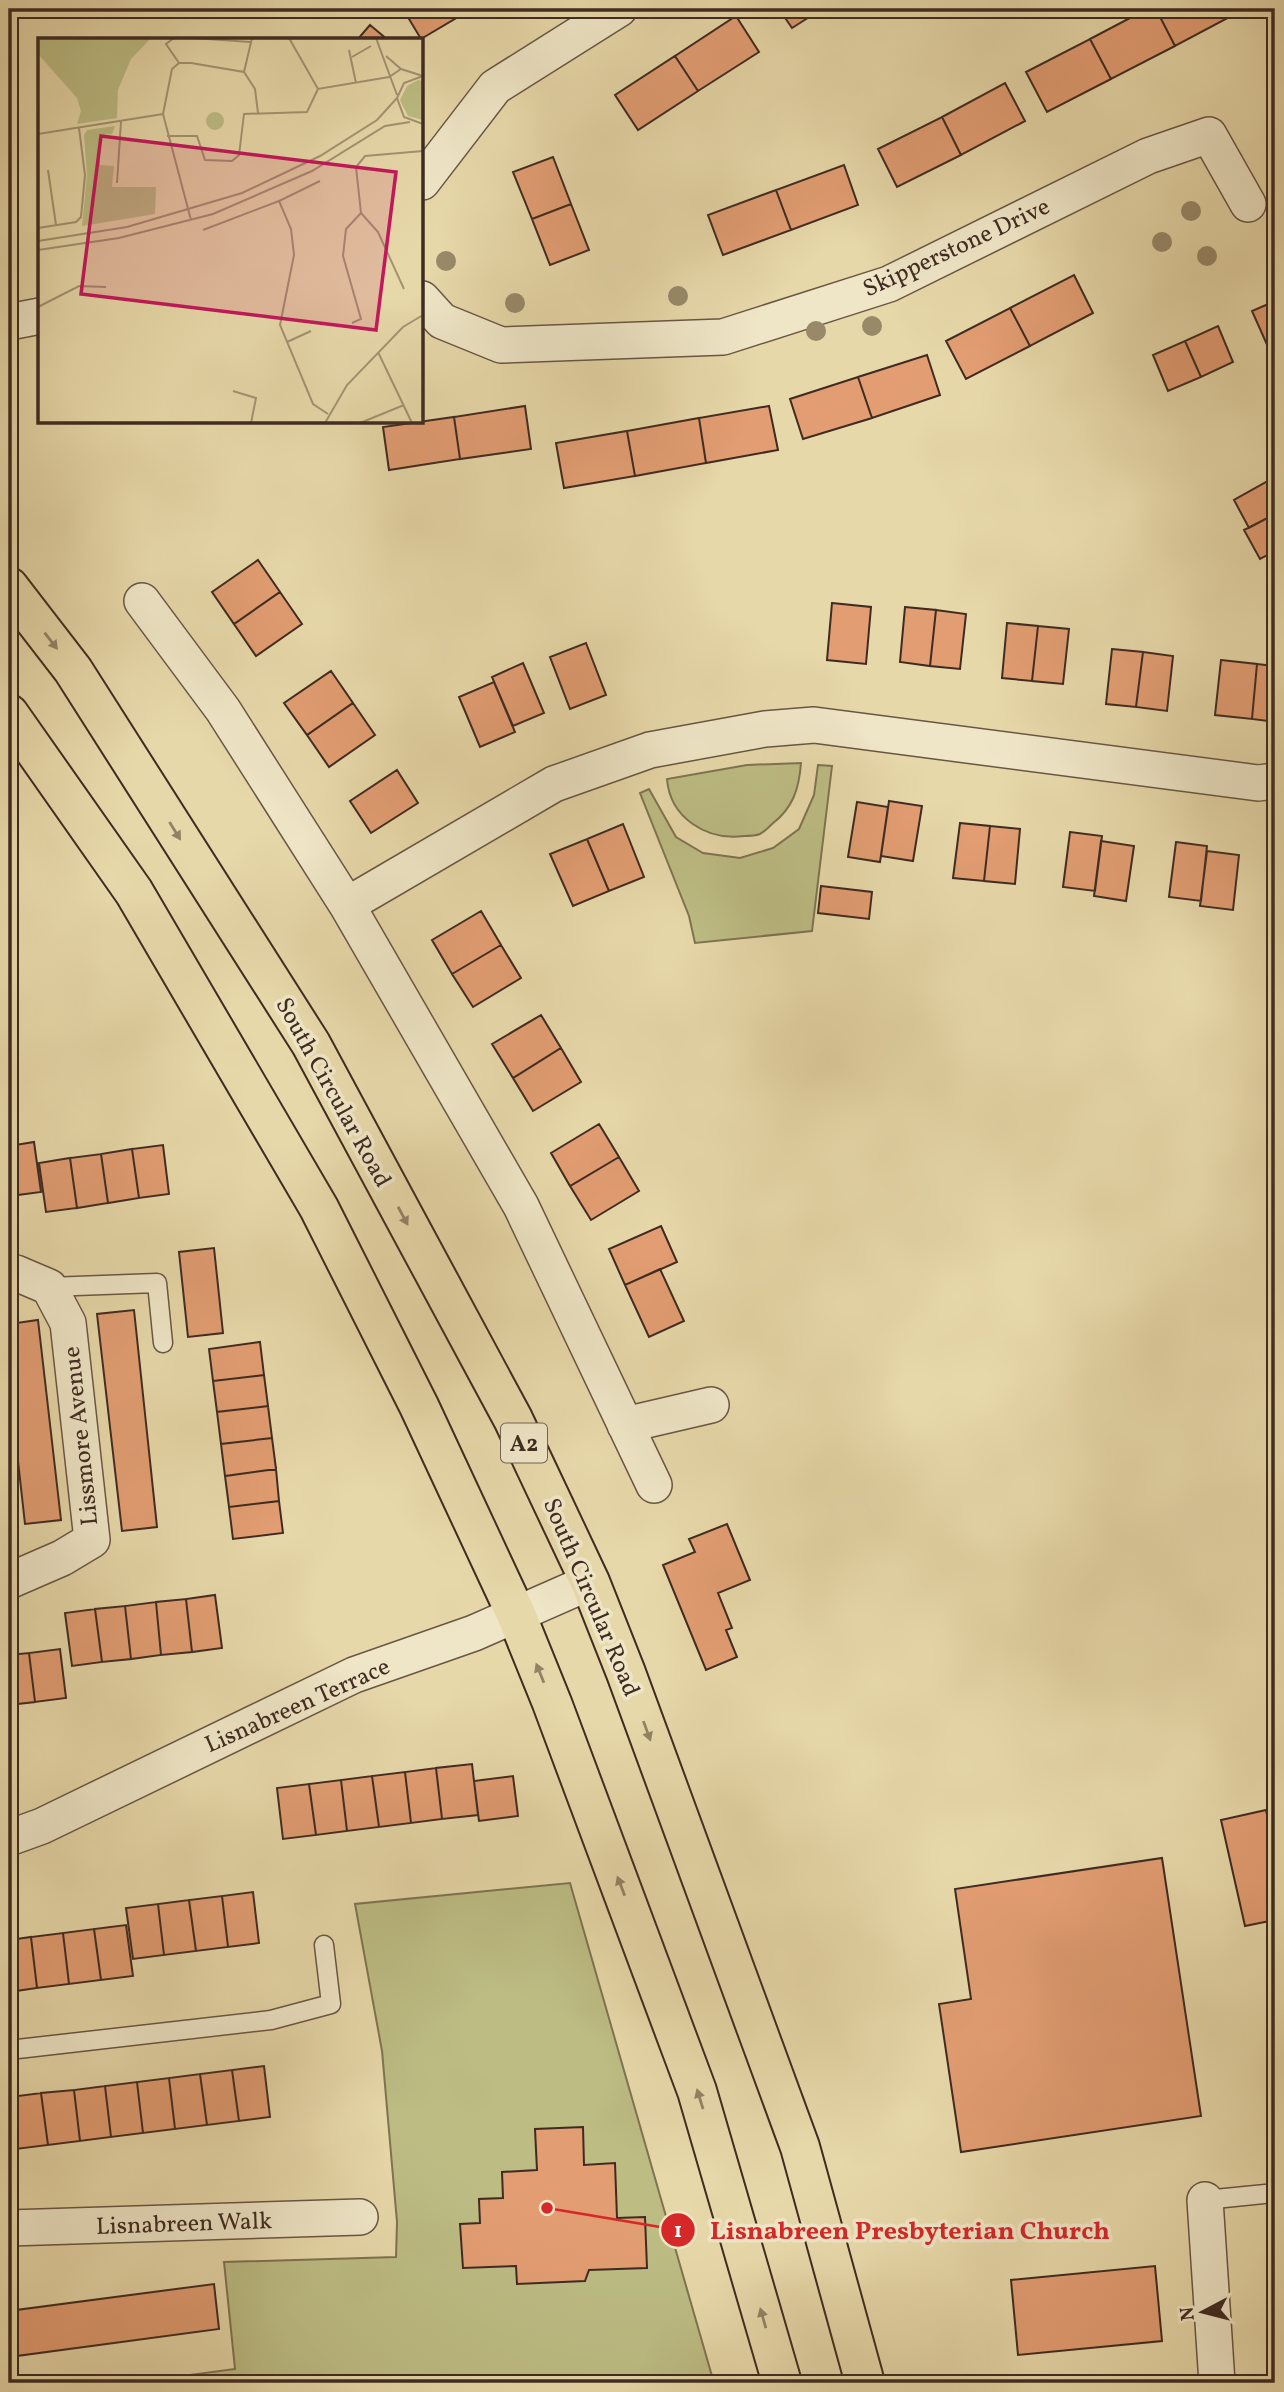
<svg xmlns="http://www.w3.org/2000/svg" width="1284" height="2392" viewBox="0 0 1284 2392" font-family="Vollkorn,serif">
	<style>
		.green { fill: #bcbc83; stroke: #7e7452; stroke-width: 2 }
		.building { fill: #e29d72; stroke: #3f2b22; stroke-width: 2 }
		.lines { fill: none; stroke-linecap: round; stroke-linejoin: round }
		.service-casing { stroke: #695644; stroke-width: 21 }
		.minor-casing { stroke: #695644; stroke-width: 38 }
		.trunk-casing { stroke: #3f2b22; stroke-width: 42 }
		.service { stroke: #efe6c7; stroke-width: 18 }
		.minor { stroke: #efe6c7; stroke-width: 35 }
		.trunk { stroke: #e7d8a9; stroke-width: 38 }
		.tree { fill: #988969 }
		.oneway { fill: #938266 }
		.labels { text-anchor: middle; stroke-width: 7; stroke-linejoin: round; paint-order: stroke }
		.shield { fill: #efe6c7; stroke: #746354; stroke-width: 2 }
		.shield-label { font-size: 23px; font-weight: bold; fill: #3f2b22 }
		.street-label { font-size: 24px; fill: #3f2b22; stroke: #efe6c7 }
		.inset-road { fill: none; stroke: #a49373; stroke-width: 2 }
		.view { fill: #c2185b; fill-opacity: 0.15; stroke: #c2185b; stroke-width: 3.5 }
		.inset-edge { fill: none; stroke: #3f2b22; stroke-width: 3.5 }
		.leader { fill: none; stroke: #d62828; stroke-width: 2.5 }
		.callout-dot { fill: #d62828; stroke: #efe6c7; stroke-width: 2.5 }
		.mark-label { font-size: 21px; text-anchor: middle; font-weight: bold; fill: #fff }
		.callout-label { font-size: 26px; text-anchor: middle; font-weight: bold; fill: #d62828; stroke: #efe6c7; stroke-width: 7; stroke-linejoin: round; paint-order: stroke }
	</style>
	<rect width="100%" height="100%" fill="#e7d8a9"/>
	<filter id="stains"><feTurbulence type="fractalNoise" baseFrequency=".00286" numOctaves="4"/><feColorMatrix values="0 0 0 0 .2 0 0 0 0 .09 0 0 0 0 .02 0 0 0 .5 -.17"/></filter>
	<radialGradient id="worn" r=".72"><stop offset=".6" stop-color="#630" stop-opacity="0"/><stop offset="1" stop-color="#630" stop-opacity=".3"/></radialGradient>
	<path class="green" d="M801,763C799,789 793,808 772,824C769,827 764,832 760,834C755,836 748,836 744,836C707,841 670,818 667,779L747,765Z
		M818,765L832,766L812,931L695,943L689,916L640,793L649,789L676,837L703,853L740,858L773,848L799,829L814,795Z
		M570,1883L714,2383H130L235,2369L224,2262L396,2257L397,2222L382,2051L355,1904Z"/>
	<path class="building" d="M403,9H467L468,11L421,39Z
		M779,9H822L792,28Z
		M1147,9H1156L1175,46L1111,79L1090,39Z
		M1156,9H1238L1239,12L1175,46Z
		M736,16L759,52L698,91L675,56Z
		M370,25L388,40H357Z
		M1090,39L1111,79L1047,112L1026,72Z
		M675,56L698,91L638,130L615,95Z
		M1005,83L1025,121L961,155L942,117Z
		M942,117L961,155L897,187L878,149Z
		M553,157L571,204L532,219L513,172Z
		M844,165L858,205L791,230L776,190Z
		M776,190L791,230L723,255L708,215Z
		M571,204L589,250L550,265L532,219Z
		M1074,275L1093,313L1030,346L1010,308Z
		M1275,301V344L1268,347L1252,311Z
		M1010,308L1030,346L966,379L946,341Z
		M1218,326L1233,362L1201,377L1185,341Z
		M1185,341L1201,377L1168,391L1153,355Z
		M927,355L940,395L872,418L858,377Z
		M858,377L872,418L803,439L790,399Z
		M525,406L531,449L460,459L454,417Z
		M769,406L778,450L706,463L699,418Z
		M454,417L460,459L389,470L383,427Z
		M699,418L706,463L635,476L627,431Z
		M627,431L635,476L564,488L556,443Z
		M1275,477V514L1249,528L1234,500Z
		M1275,514V551L1260,559L1244,530Z
		M258,560L280,592L234,624L212,592Z
		M280,592L302,624L256,656L234,624Z
		M832,603L871,607L866,664L827,660Z
		M905,607L936,610L930,666L900,662Z
		M936,610L966,614L960,669L930,666Z
		M1007,623L1038,626L1032,681L1002,678Z
		M1038,626L1069,629L1063,684L1032,681Z
		M586,643L606,695L570,709L550,657Z
		M1112,649L1143,652L1136,707L1106,704Z
		M1143,652L1173,656L1167,711L1136,707Z
		M1221,660L1257,664L1252,719L1215,715Z
		M523,663L544,713L513,726L492,677Z
		M1257,664L1275,666V722L1252,719Z
		M331,671L353,703L307,735L284,703Z
		M494,682L515,732L480,747L459,697Z
		M353,703L375,735L329,767L307,735Z
		M397,770L418,803L371,833L350,801Z
		M889,801L922,806L913,861L881,856Z
		M857,802L888,807L880,862L848,857Z
		M960,823L990,826L984,881L953,878Z
		M623,824L644,877L609,891L587,839Z
		M990,826L1020,829L1015,884L984,881Z
		M1070,832L1102,836L1095,891L1063,887Z
		M587,839L609,891L573,906L550,854Z
		M1101,841L1134,846L1126,901L1094,896Z
		M1176,842L1207,846L1201,901L1169,897Z
		M1207,851L1239,855L1233,910L1200,906Z
		M821,886L872,892L869,919L818,913Z
		M481,911L501,945L452,974L432,940Z
		M501,945L521,978L473,1007L452,974Z
		M541,1015L561,1048L513,1078L492,1044Z
		M561,1048L581,1082L533,1111L513,1078Z
		M599,1124L619,1157L570,1186L551,1153Z
		M34,1142L41,1192L10,1196L9,1146Z
		M163,1145L169,1194L139,1198L132,1149Z
		M132,1149L139,1198L108,1203L101,1154Z
		M101,1154L108,1203L77,1208L70,1158Z
		M619,1157L639,1191L591,1220L570,1186Z
		M70,1158L77,1208L46,1212L39,1163Z
		M661,1226L677,1262L625,1285L609,1249Z
		M214,1248L223,1333L188,1337L179,1252Z
		M660,1269L684,1321L649,1337L625,1285Z
		M134,1310L157,1527L122,1531L97,1314Z
		M38,1320L61,1520L25,1524L9,1380V1324Z
		M260,1342L264,1375L213,1381L209,1349Z
		M264,1375L268,1406L217,1412L213,1381Z
		M268,1406L272,1438L221,1444L217,1412Z
		M272,1438L276,1469L225,1476L221,1444Z
		M276,1469L279,1501L229,1507L225,1476Z
		M279,1501L283,1533L233,1539L229,1507Z
		M727,1524L750,1580L718,1593L732,1628L726,1630L737,1657L706,1670L663,1565L695,1552L689,1539Z
		M215,1595L222,1648L192,1652L186,1599Z
		M186,1599L192,1652L161,1655L156,1602Z
		M156,1602L161,1655L131,1659L125,1606Z
		M125,1606L131,1659L102,1662L95,1609Z
		M95,1609L102,1662L72,1666L65,1613Z
		M60,1649L66,1698L35,1702L29,1653Z
		M29,1653L35,1702L9,1705V1655Z
		M472,1764L478,1815L442,1819L436,1768Z
		M436,1768L442,1819L411,1823L405,1772Z
		M405,1772L411,1823L379,1827L372,1776Z
		M372,1776L379,1827L347,1831L341,1780Z
		M513,1776L518,1816L479,1821L474,1781Z
		M341,1780L347,1831L316,1835L309,1784Z
		M309,1784L316,1835L283,1839L277,1788Z
		M1266,1810L1275,1852V1920L1245,1926L1221,1820Z
		M1162,1858L1201,2116L961,2152L939,2004L971,1999L955,1889Z
		M253,1892L259,1943L228,1947L222,1896Z
		M222,1896L228,1947L196,1951L189,1900Z
		M189,1900L196,1951L164,1955L158,1904Z
		M158,1904L164,1955L133,1959L126,1908Z
		M126,1925L133,1976L101,1980L94,1929Z
		M94,1929L101,1980L69,1984L63,1933Z
		M63,1933L69,1984L37,1988L31,1937Z
		M31,1937L37,1988L9,1992V1940Z
		M264,2066L270,2117L239,2121L232,2070Z
		M232,2070L239,2121L207,2125L200,2074Z
		M200,2074L207,2125L175,2129L169,2078Z
		M169,2078L175,2129L143,2133L137,2082Z
		M137,2082L143,2133L111,2137L105,2086Z
		M105,2086L111,2137L80,2141L74,2090Z
		M74,2090L80,2141L48,2145L41,2093Z
		M41,2093L48,2145L16,2149L10,2097Z
		M9,2097L16,2149L9,2150Z
		M583,2127L584,2165L615,2163L617,2218L645,2217L647,2268L589,2270L585,2281L517,2284L516,2266L463,2268L460,2224L480,2223L479,2199L503,2198L502,2172L537,2170L535,2129Z
		M1155,2266L1162,2341L1018,2355L1011,2280Z
		M214,2284L219,2329L9,2357V2311Z"/>
	<g class="lines">
		<g class="service-casing">
			<path id="service" d="M49,1287L157,1283L163,1343
				M9,2050L271,2020L331,2004L324,1945
				M1205,2200L1275,2193"/>
		</g>
		<g class="minor-casing">
			<path id="minor" d="M422,182L495,87L619,9
				M422,299L442,321L501,345L723,337L889,284L1148,156L1209,135L1248,204
				M9,322L40,316
				M142,601L223,710L347,905L554,784L650,750L765,729L814,725L1258,783L1275,781
				M347,905L521,1206L654,1485
				M9,1273H16L49,1287L68,1323L92,1540L62,1558L9,1581
				M625,1425L711,1405
				M9,1838L42,1826L354,1675L474,1633L590,1582
				M1205,2200L1217,2383
				M9,2228L360,2217"/>
		</g>
		<g class="trunk-casing">
			<path id="trunk" d="M9,587L73,670L311,1044L513,1419L590,1582L626,1673L800,2147L865,2383
				M9,714L134,892L319,1208L419,1406L516,1614L552,1703L697,2091L782,2383"/>
		</g>
		<use href="#service" class="service"/>
		<use href="#minor" class="minor"/>
		<use href="#trunk" class="trunk"/>
	</g>
	<g class="tree">
		<circle cx="1191" cy="211" r="10"/>
		<circle cx="1162" cy="242" r="10"/>
		<circle cx="1207" cy="256" r="10"/>
		<circle cx="446" cy="261" r="10"/>
		<circle cx="678" cy="296" r="10"/>
		<circle cx="515" cy="303" r="10"/>
		<circle cx="872" cy="326" r="10"/>
		<circle cx="816" cy="331" r="10"/>
	</g>
	<defs><path id="oneway-solid" d="M-6-.8H1V-3.2L6.5 0L1 3.2V.8H-6Z" transform="scale(1.75)"/></defs>
	<g class="oneway">
		<use href="#oneway-solid" transform="translate(51 641) rotate(52)"/>
		<use href="#oneway-solid" transform="translate(175 831) rotate(58)"/>
		<use href="#oneway-solid" transform="translate(403 1216) rotate(62)"/>
		<use href="#oneway-solid" transform="translate(540 1673) rotate(-112)"/>
		<use href="#oneway-solid" transform="translate(647 1731) rotate(70)"/>
		<use href="#oneway-solid" transform="translate(621 1886) rotate(-111)"/>
		<use href="#oneway-solid" transform="translate(700 2099) rotate(-107)"/>
		<use href="#oneway-solid" transform="translate(763 2318) rotate(-106)"/>
	</g>
	<g class="labels">
		<rect class="shield" x="501" y="1423.5" width="46" height="39" rx="5"/>
		<g class="shield-label">
			<text x="524" y="1451">A2</text>
		</g>
		<g class="street-label">
			<text transform="translate(956 247) rotate(-25)" y="8">Skipperstone Drive</text>
			<text transform="translate(334 1092) rotate(61)" y="8">South Circular Road</text>
			<text transform="translate(80 1436) rotate(-96)" y="8">Lissmore Avenue</text>
			<text transform="translate(592 1597) rotate(67)" y="8">South Circular Road</text>
			<text transform="translate(297 1705) rotate(-24)" y="8">Lisnabreen Terrace</text>
			<text transform="translate(184 2223) rotate(-2)" y="8">Lisnabreen Walk</text>
		</g>
	</g>
	<g transform="translate(38 38)">
		<rect width="385" height="385" fill="#e7d8a9"/>
		<path d="M0,0H113L93,21L80,52L79,80L39,86L43,73L39,60L0,16ZM380,42L385,43V82L370,78L362,62L369,48ZM168 83a9 9 0 1 1 18 0a9 9 0 1 1-18 0ZM77,88L74,96L62,97V127L76,128L74,149H118L117,176L44,188L49,137L46,97L49,92Z" fill="#bcbc83"/>
		<path class="inset-road" d="M136,0L128,6L141,25M155,0L212,4M251,0L280,51L351,39L363,31M338,0L359,57M311,12L318,45M348,18L363,31L385,38M314,19L333,8M206,34L214,0M385,38L366,45L359,60L366,79L385,86M0,96L125,76M129,98H159L167,122L194,123L201,117L206,76L269,74L280,51M10,132L18,187M282,143L241,163L253,191L256,217L242,287L275,366L290,376M79,145L83,83M153,182L125,76L134,31L141,25H153L206,34L217,51L220,75M0,190L38,184L43,179L47,137L41,90M165,192L241,163M0,203L89,189L204,155L282,118L339,82L359,60M0,212L81,200L175,176L274,133L347,88L372,84M366,251L340,194L323,175L318,129L327,118L385,113M0,269L41,248L68,249M314,285L323,281L305,218L308,191L323,175M249,304L273,293M340,314L374,385M195,353L218,360L213,385M287,385L309,347L365,289L385,277M322,385L366,367"/>
		<path class="view" d="M63,98L358,134L338,292L43,256Z"/>
		<rect width="385" height="385" class="inset-edge"/>
	</g>
	<path class="leader" d="M547 2208L678 2230"/>
	<g class="callout-dot">
		<circle cx="547" cy="2208" r="7"/>
		<circle cx="678" cy="2230" r="18"/>
	</g>
	<g class="mark-label">
		<text x="678" y="2237">1</text>
	</g>
	<g class="callout-label">
		<text x="910" y="2239">Lisnabreen Presbyterian Church</text>
	</g>
	<rect width="1284" height="2392" fill="none" stroke="#e7d8a9" stroke-width="35"/>
	<rect x="10" y="10" width="1263" height="2371" fill="none" stroke="#3f2b22" stroke-width="3.5"/>
	<rect x="18" y="18" width="1249" height="2357" fill="none" stroke="#3f2b22" stroke-width="2"/>
	<g transform="translate(1203 2312) rotate(263)" stroke="#efe6c7" stroke-width="5" paint-order="stroke">
	<path d="M0-5L12 26L0 18L-12 26Z" fill="#3f2b22"/>
	<text y="-10" font-size="19" font-weight="bold" text-anchor="middle" fill="#3f2b22">N</text>
	</g>
	<rect width="100%" height="100%" filter="url(#stains)"/>
	<rect width="100%" height="100%" fill="url(#worn)"/>
</svg>
